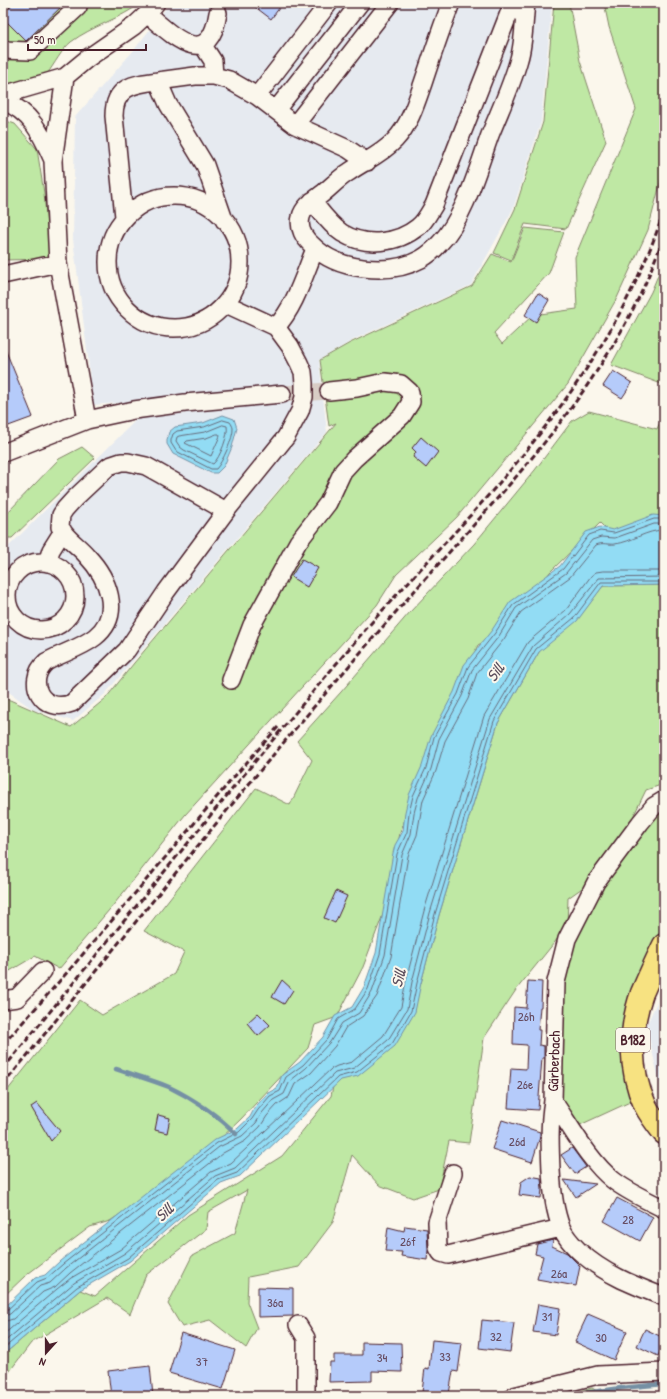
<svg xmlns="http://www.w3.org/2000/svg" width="667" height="1399" viewBox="0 0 667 1399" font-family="'Patrick Hand',sans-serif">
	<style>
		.built { fill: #e6eaf0 }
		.green { fill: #bfe8a4; stroke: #848468 }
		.water { fill: #92dcf4; stroke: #7590a4 }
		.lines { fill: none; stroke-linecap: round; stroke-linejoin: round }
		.shore { stroke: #676b7b; stroke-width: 1 }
		.stream { stroke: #7590a4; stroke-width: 4.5 }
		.building { fill: #b5cbfa; stroke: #4a1f2b }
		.minor-tunnel { stroke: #d8ccc5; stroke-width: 17; stroke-dasharray: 17 8; stroke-linecap: butt }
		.minor-casing { stroke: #4a1f2b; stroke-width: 20 }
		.major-casing { stroke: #4a1f2b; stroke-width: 25 }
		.minor { stroke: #fbf7ec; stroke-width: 17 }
		.major { stroke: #f7e281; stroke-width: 22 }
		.rail { stroke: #4a1f2b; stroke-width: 3; stroke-dasharray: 6 3; stroke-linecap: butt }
		.labels { text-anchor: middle; stroke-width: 4; stroke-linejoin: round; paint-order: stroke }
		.number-label { font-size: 13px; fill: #654a5f }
		.shield { fill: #fbf7ec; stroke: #7f6065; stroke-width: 1 }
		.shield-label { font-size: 14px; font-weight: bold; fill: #4a1f2b }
		.street-label { font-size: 15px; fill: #4a1f2b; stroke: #fbf7ec }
		.water-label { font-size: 16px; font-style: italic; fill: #5c4e5d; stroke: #fbf7ec }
	</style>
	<rect width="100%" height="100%" fill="#fbf7ec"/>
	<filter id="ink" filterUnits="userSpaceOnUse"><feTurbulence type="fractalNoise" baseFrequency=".025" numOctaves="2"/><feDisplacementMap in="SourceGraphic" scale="8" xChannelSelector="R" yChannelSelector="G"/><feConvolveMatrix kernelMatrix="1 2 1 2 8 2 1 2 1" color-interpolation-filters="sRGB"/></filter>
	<g filter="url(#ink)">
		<path class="built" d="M170,3H552L541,122L513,209L471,285L355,339L319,360L327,432L105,694L73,721L34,710L3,688V552L137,419L280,402L281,391L92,405L88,358L73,239L75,117L134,50Z
			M664,987V1100L646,1026Z"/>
		<path class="green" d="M3,3H141C120,19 92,26 71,42C62,49 54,65 47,74L3,86Z
			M554,3H569L580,61L606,141L566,229L525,224L511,260L494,253L515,209L543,122Z
			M604,3H664V169L648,230L617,298L568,384L457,517L396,575L377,605L185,815L115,903L59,969L35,956L3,975V699L10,700L71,727L106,698L134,663L336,423L329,426L320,360L350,343L472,286L492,254L511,262L525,228L564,232L549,273L494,333L502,344L533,315L577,309L575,257L636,109L609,27Z
			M3,120L15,124L37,149L44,193L50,259L3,260Z
			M664,261V385L611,365L651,292Z
			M589,411L657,429L664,413V522L610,533L600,523L550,572L509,629L478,645L434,738L400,833L387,904L363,967L337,1017L315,1025L308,1048L241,1119L215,1144L180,1173L110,1221L90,1227L25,1276L3,1297V1096L80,1000L102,1015L174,974L184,952L144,931L256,788L290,805L312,760L297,741L341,692L410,612L474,544L535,470L572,421Z
			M82,447L95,458L12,538H3V522L8,512L59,459Z
			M664,585V784L646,790L630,823L595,879L568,898L567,927L516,990L484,1038L469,1143L449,1141L439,1189L413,1198L379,1185L352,1155L333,1222L299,1267L248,1277L247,1302L257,1328L246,1348L210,1320L182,1327L168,1304L192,1256L235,1233L247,1190L208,1212L206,1229L146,1275L130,1314L107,1298L31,1343L3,1380V1355L80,1290L95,1296L188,1215L282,1156L331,1096L338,1063L421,983L439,915L498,723L539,652L567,618L577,620L603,586Z
			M664,804V925L630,996L622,1031L624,1070L632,1101L580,1125L556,1098L559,986L586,907Z
			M592,1388L606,1396H559Z"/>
		<path class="water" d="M223,415L234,419L237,428L232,447L224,466L217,473H211L173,454L167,444V440L169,432L175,427L203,423Z
			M653,515L664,516V585L603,586L577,621L539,652L498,723L439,915L421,983L415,1012L395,1046L358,1076L341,1080L240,1176L221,1183L130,1261L80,1290L3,1355V1309L35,1278L45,1275L60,1261L214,1140L237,1129L250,1117L255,1107L268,1093L277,1088L282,1075L300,1062L323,1037L335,1016L352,1007L364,987L376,953L393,853L395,845L403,831L405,812L409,795L422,766L431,736L454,692L464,665L492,630L510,602L560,566L586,532L600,527L613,530Z"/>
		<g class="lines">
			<path class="shore" d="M223,420L230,422C231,423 233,427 233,428C234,437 222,463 216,469H211L176,451L171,443V440L173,434L177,431L204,427Z
				M223,425L227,426C229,434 220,458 213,464L184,450L180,447L176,441L177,437L179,436L205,432Z
				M217,434H219L220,436L211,456L185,443L187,441L206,438Z
				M3,1311L7,1310L37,1282L47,1278L63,1264L217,1143L239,1132L252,1119L258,1110L270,1096L280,1091L286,1077L303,1065L327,1039L338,1019L355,1009L368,989L380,954L397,854L407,832L409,813L413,796L426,768L434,737L458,694L468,667L495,633L513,605L563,569L589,535L600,531L614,533L654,519H664
				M3,1316L10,1314L40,1286L50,1283L66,1268L219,1147L242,1136L256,1123L262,1113L273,1100L284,1094L290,1081L306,1068L330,1042L342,1023L359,1013L372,992L385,955L402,855L411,834L414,813L418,798L431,769L439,739L462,696L472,670L499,636L516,608L566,573L592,540L601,537L615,538L654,524H664
				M3,1322L13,1319L43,1292L55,1287L70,1273L223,1153L245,1141L260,1127L267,1116L277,1105L289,1097L295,1084L311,1073L335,1046L346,1027L363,1016L377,996L391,957L408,856L417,835L423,800L436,771L445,741L468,699L477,673L504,639L521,612L570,577L596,545C603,542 608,545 615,544C632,542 646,530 664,530
				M3,1335L57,1289L71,1278L121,1249L211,1172L231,1163L331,1069L337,1066L352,1062L383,1036L401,1007L406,980L424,911L484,716L528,642L566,610L591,576L596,572L603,571H664
				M3,1343L74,1283L125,1253L215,1176L235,1168L335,1073L354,1068L388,1040L407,1009L412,982L430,913L490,719L533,646L570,614L599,578L664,577
				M3,1349L77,1287L128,1258L218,1180L237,1173L338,1077L357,1072L392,1044L411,1011L417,983L435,914L494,721L536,649L574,618L601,582H664"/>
			<path class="stream" d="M116,1069C134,1075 152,1080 169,1087C192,1098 219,1116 236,1134
				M565,1396L621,1388L664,1384"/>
		</g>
		<path class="building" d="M14,3H65L26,41L3,18V14Z
			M250,3H283L271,19Z
			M538,293L549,300L536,322L525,315Z
			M3,344L33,417L3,428Z
			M613,371L632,383L622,398L603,386Z
			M421,437L438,452L426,468L413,457L416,452L412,448Z
			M302,559L318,568L307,587L291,577Z
			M336,891L347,896L335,923L324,918Z
			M282,980L293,990L284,1004L272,997Z
			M528,981L542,982L541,1007H540L538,1030H540L539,1045L544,1046V1058H542L538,1110L508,1108L511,1068L526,1069L527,1045L513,1044L514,1007L526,1008Z
			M258,1013L270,1025L258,1036L247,1023Z
			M37,1103L60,1131L51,1141L31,1107Z
			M158,1115L170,1118L167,1133L155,1130Z
			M502,1120L540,1132V1137L532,1162L492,1149Z
			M572,1148L586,1167L575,1174L561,1155Z
			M530,1176L541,1178L542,1189L541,1198L519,1195L521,1182Z
			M564,1180L596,1184L576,1197Z
			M617,1198L653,1217L640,1241L604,1221Z
			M405,1226L427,1229L428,1250L427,1260L401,1256L402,1252L385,1251L388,1227L404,1231Z
			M553,1240L552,1246L567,1253L580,1266L576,1286L537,1279L543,1256L535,1254L537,1244Z
			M258,1287L293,1288V1316L258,1317Z
			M538,1304L560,1308L556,1335L533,1332Z
			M588,1314L627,1331L614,1360L575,1342Z
			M482,1320L514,1323L510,1352L479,1348Z
			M645,1329L664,1338V1343L658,1356L637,1346Z
			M181,1333L235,1350L223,1389L169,1373Z
			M432,1340L462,1343L458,1372L453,1371L449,1394L422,1392L425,1368L429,1369Z
			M362,1342L401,1343L402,1372L372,1371V1381L329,1382L330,1362H334V1355H362Z
			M150,1366L153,1396H111L108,1371Z"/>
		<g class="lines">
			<path class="minor-tunnel" d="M282,394L329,391"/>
			<g class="minor-casing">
				<path id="minor" d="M451,3C441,29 432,56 423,83C416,103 410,124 395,140C382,154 365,161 349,172C339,178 331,187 322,194C314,200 303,207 301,217C298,228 304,238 312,245C337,271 390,276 421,259C428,255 435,249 440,243C464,219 478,168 490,135C500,110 512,85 519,59C524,43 524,20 526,3
					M147,14C173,36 209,72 218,13
					M202,44L213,61L214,76
					M3,50L30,51L78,7
					M65,77L53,161L58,263L87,420
					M158,81L195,76H214L229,80L257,96L295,125L348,149L367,162
					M3,95L65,77L88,58L134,26L147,14L156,3
					M257,96L329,3
					M3,101C31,111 42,135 53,160
					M276,110L360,3
					M295,125L390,3
					M108 262a66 66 0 1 1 132 0a66 66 0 1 1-132 0Z
					M312,201C321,212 330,225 342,233C365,247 397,244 418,227C425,222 429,213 434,205L513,3
					M124,217L114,116C114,86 134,84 158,81L168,104L205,165L224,220
					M3,275L58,263
					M276,327C295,307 304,275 315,249
					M3,453L87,420L134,410L185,403L282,394
					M226,511L155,471L146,466L128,462H121L109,466L75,498L65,509L61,515L60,527C66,539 79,546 87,556C107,577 124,614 95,637C81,648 62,653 46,662C24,682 43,715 72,703L127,650L166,592L226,511L286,437L300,411L304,397V383L303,372L299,363L290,346L276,327L226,304
					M7 596a34 34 0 1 1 68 0a34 34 0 1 1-68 0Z
					M47,563L51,550L63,531
					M231,680L252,625L298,542L328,503L343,471L354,459L402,416L411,402L410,392L401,384L385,382L357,388L329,391
					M664,800L654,806L640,823L596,882L567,939L556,982L553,1101C549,1124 550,1147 551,1170C552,1189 554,1209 561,1227C565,1237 572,1244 579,1251C604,1274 633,1285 664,1297
					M3,1000L17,998L43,971
					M553,1101C570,1125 589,1161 613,1180C628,1192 647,1200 664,1209
					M453,1173L437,1222L438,1248L441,1253L448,1255L561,1228
					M298,1325L306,1338V1396
					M514,1396L598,1375L664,1372"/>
			</g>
			<g class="major-casing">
				<path id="major" d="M664,945C656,961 649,977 642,993C629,1029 629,1070 645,1105C650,1115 657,1124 664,1133"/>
			</g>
			<use href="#minor" class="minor"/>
			<use href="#major" class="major"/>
			<path class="rail" d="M3,1044C98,941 185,831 278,727
				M3,1069C117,930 231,789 347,651C400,588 459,531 512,468C576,392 633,306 664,211
				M3,1085C112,952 219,817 331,687C365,647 399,608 434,569C507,488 582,408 632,311C645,287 654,262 664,236"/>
		</g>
	</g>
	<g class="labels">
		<g class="number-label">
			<text x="526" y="1021">26h</text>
			<text x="525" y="1089">26e</text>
			<text x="517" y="1146">26d</text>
			<text x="628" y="1224">28</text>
			<text x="408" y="1246">26f</text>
			<text x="559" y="1278">26a</text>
			<text x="275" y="1307">36a</text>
			<text x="547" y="1321">31</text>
			<text x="496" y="1341">32</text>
			<text x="601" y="1342">30</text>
			<text x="445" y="1361">33</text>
			<text x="382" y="1362">34</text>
			<text x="202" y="1366">37</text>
		</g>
		<rect class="shield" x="616" y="1028" width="34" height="24" rx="3"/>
		<g class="shield-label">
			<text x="633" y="1045">B182</text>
		</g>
		<g class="street-label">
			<text transform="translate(554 1061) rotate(-88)" y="5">Gärberbach</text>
		</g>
		<g class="water-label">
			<text transform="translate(495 672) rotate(-54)" y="6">Sill</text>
			<text transform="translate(398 978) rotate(-75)" y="6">Sill</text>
			<text transform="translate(164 1212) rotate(-42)" y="6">Sill</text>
		</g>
	</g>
	<rect width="667" height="1399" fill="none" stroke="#fbf7ec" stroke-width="16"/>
	<rect x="8" y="8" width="651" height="1383" fill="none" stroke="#4a1f2b" stroke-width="1.5" filter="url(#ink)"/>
	<g transform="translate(46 1353) rotate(201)" stroke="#fbf7ec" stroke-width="3" paint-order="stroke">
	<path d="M0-3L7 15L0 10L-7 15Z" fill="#4a1f2b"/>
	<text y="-6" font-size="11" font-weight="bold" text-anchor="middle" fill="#4a1f2b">N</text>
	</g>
	<path d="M28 44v6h118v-6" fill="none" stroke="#4a1f2b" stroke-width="2"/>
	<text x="34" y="44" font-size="12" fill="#4a1f2b" stroke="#fbf7ec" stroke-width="3" paint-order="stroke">50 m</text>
</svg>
